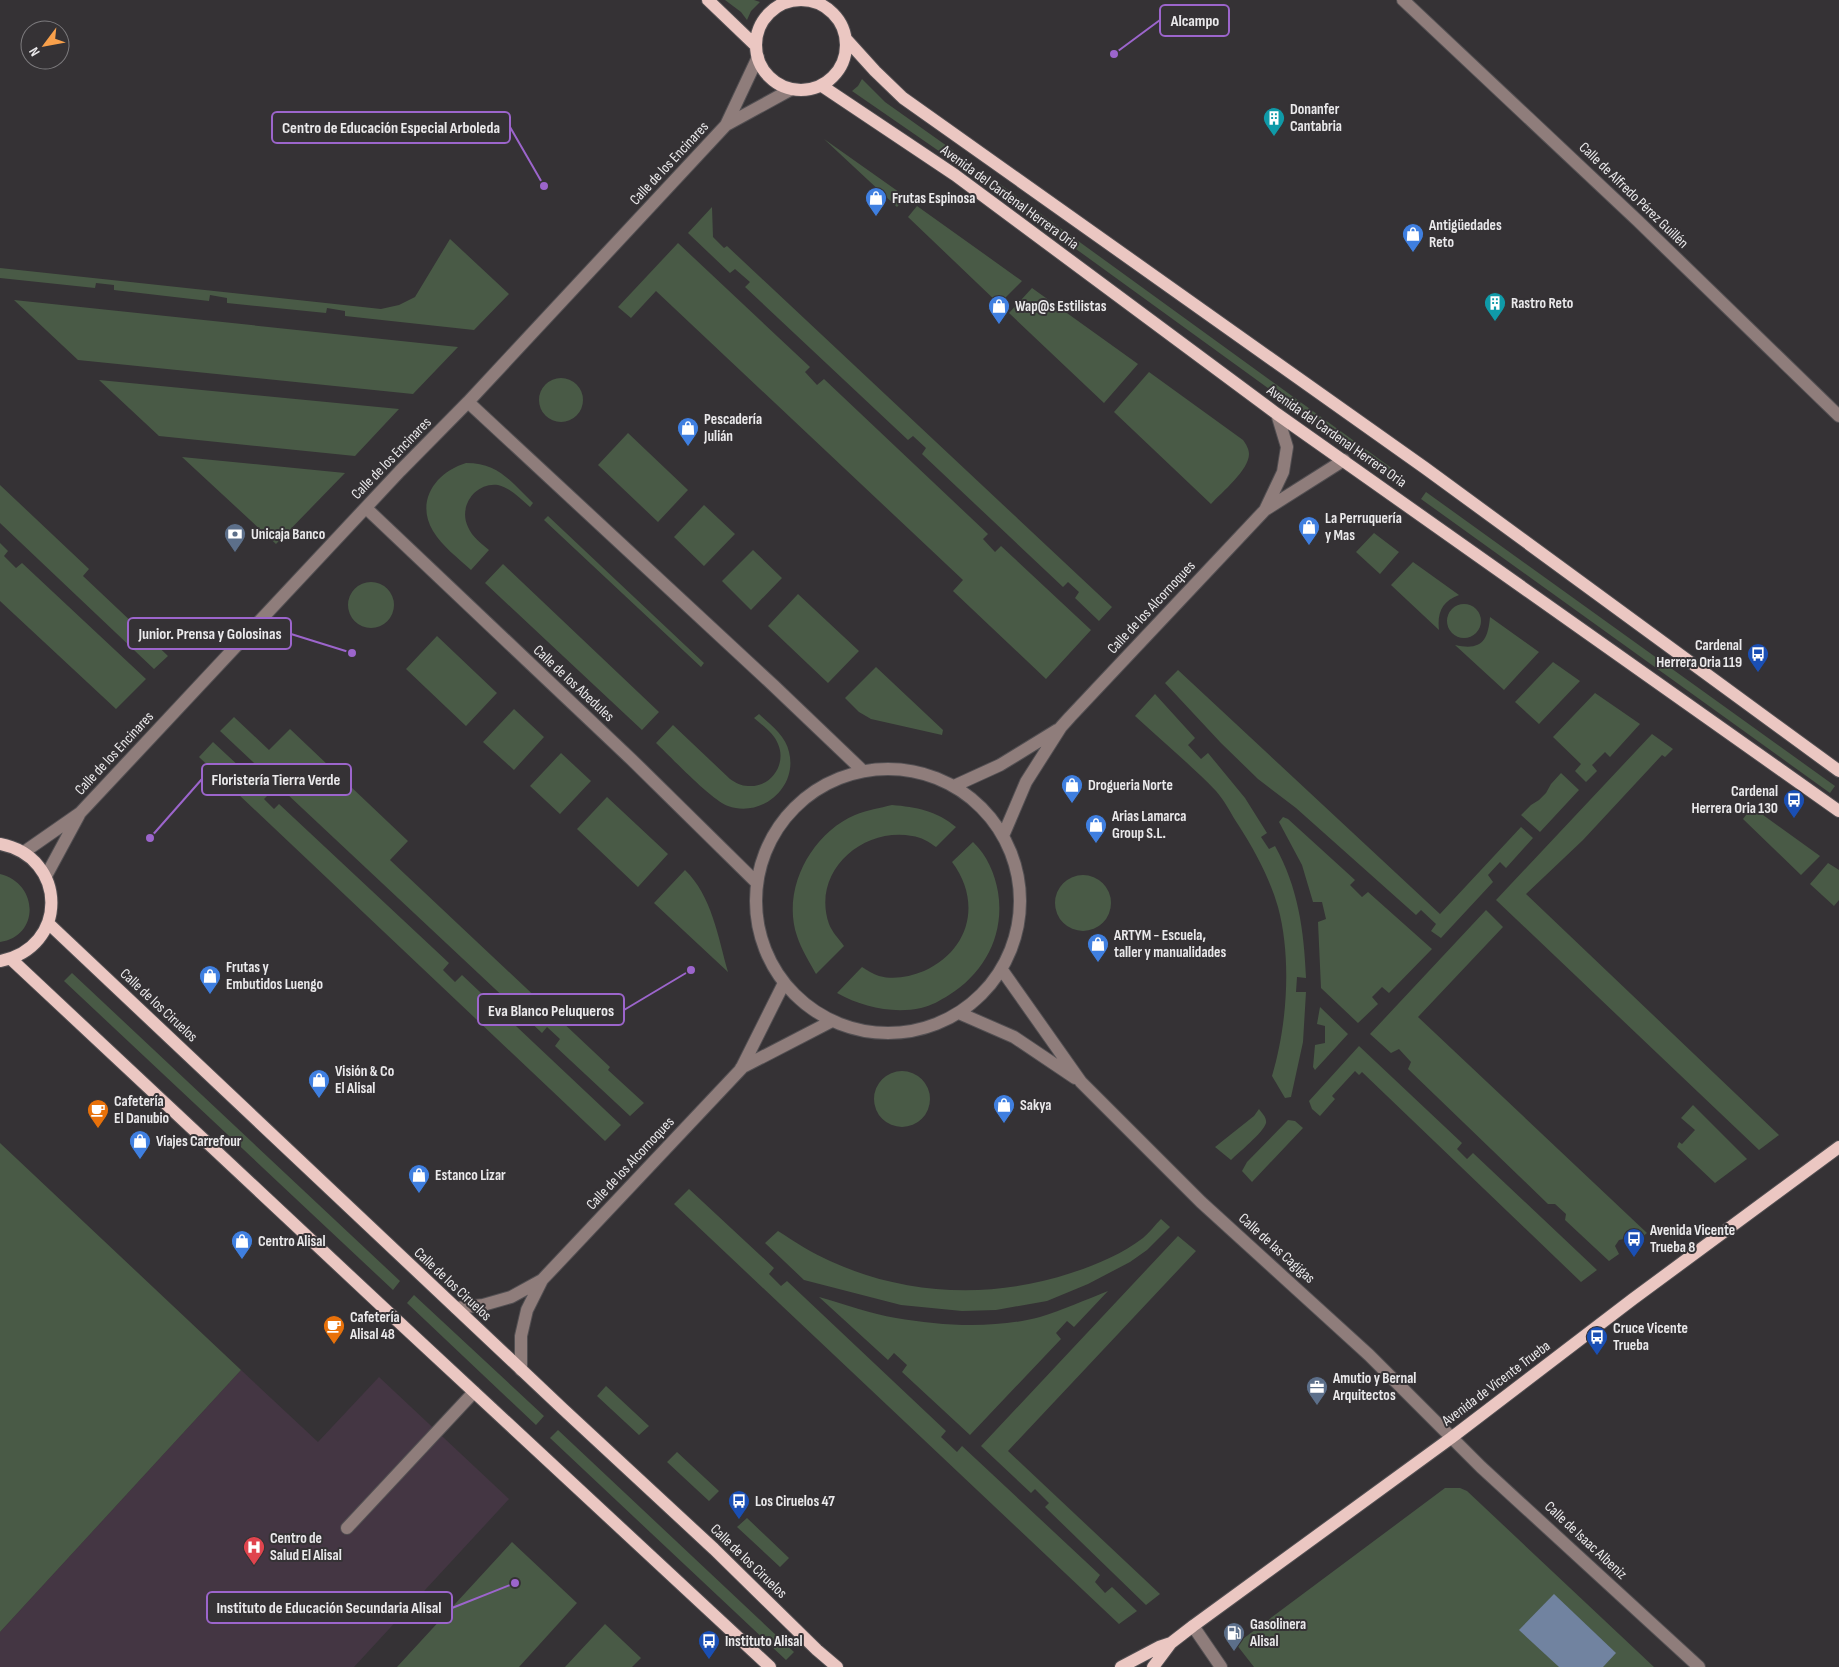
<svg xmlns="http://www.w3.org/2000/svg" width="1839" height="1667" viewBox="0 0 1839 1667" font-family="'Sofia Sans Condensed',sans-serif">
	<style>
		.medical { fill: #443643 }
		.green { fill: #495a46 }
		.water { fill: #7183a0 }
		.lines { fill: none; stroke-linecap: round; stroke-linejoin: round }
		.minor-casing { stroke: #524f52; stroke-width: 14 }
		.major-casing { stroke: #524f52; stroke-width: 14 }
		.minor { stroke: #8f7d7b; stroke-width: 12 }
		.major { stroke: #ebc7c2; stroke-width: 12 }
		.labels { text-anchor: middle; stroke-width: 4; stroke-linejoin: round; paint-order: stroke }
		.poi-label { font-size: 15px; font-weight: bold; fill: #eae9eb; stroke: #353235; text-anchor: start }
		.street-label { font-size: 15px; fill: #eae9eb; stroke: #353235 }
		.leader { fill: none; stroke: #9c65cc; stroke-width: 2 }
		.callout-dot { fill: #9c65cc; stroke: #353235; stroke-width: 2 }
		.callout { fill: #353235; stroke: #9c65cc; stroke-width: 2 }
		.callout-label { font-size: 16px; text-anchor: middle; font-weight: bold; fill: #eae9eb }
	</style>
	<rect width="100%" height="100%" fill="#353235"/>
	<path class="medical" d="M241,1370L318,1442L379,1377L509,1499L354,1667H0V1632Z"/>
	<path class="green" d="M725,0H754L760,2L751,11L747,20L741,12Z
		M862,79L885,102L954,151L949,158L852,91L858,86Z
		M824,139L906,197L897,207Z
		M983,172L1397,472L1392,478L978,178Z
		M917,206L1022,281L999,304L908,217Z
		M712,207L713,237L724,248L727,246L1112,607L1099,621L1075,598L1079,592L1068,582L1063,587L922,454L926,448L913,436L908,440L745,287L750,282L735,269L730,273L688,233Z
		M450,239L509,294L474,330L345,316V311L327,308L326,313L227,303V298L210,295L209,301L114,290V285L96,283L95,288L0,278V268L381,309L399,305L415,297Z
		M678,243L810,367L805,372L817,385L824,379L988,534L983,539L995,552L1001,546L1091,630L1046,679L953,591L963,580L656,291L631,318L618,307Z
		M1032,288L1138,364L1104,403L1009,313Z
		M14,300L458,347L413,394L78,360Z
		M1149,372L1243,440C1246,444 1249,449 1249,454C1249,470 1222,492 1211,504L1114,412Z
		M539 400a22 22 0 1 1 44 0a22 22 0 1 1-44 0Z
		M99,380L399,409L355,456L159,436Z
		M628,433L688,490L658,522L598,465Z
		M182,457L345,473L276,544Z
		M466,463C499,463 511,482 533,503L530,507C520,499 511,488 498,485C475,482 458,507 468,527C472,537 482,544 489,550L471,570C458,558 442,546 433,531C415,501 436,472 466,463Z
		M0,485L89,569L83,576L136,626L133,629L142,638L145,634L168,656L154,669L0,523Z
		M1426,492L1835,786L1830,793L1421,499Z
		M704,505L735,534L704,566L674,537Z
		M548,516L704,663L701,667L544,520Z
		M1374,533L1399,552L1380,574L1356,552Z
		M0,543L8,551L4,556L16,568L22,563L146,679L116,709L0,601Z
		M753,550L782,578L751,610L722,581Z
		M1413,562L1459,595C1442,601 1437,613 1439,630L1391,585Z
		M503,564L659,712L642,730L485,583Z
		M348 605a23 23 0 1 1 46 0a23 23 0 1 1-46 0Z
		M798,594L859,651L828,683L768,626Z
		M1447 621a17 17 0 1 1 34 0a17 17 0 1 1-34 0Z
		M1490,617L1539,652L1504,690L1455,645C1481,651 1488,641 1490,617Z
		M437,636L497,693L466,726L406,669Z
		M1553,662L1580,681L1539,724L1515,702Z
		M876,667L943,730L942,735L871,719L859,712L845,698Z
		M1178,670L1440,914L1521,827L1533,838L1506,868L1500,862L1488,875L1493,882L1441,938L1431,931L1436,924L1421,910L1416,915L1296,808L1258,779L1221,743L1165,683Z
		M1595,693L1640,724L1610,757L1605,752L1592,765L1597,771L1586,782L1575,771L1581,764L1553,737Z
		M1155,694L1195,738L1188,745L1201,759L1208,753L1245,798L1267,833L1261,837L1269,849L1275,846C1298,887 1304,930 1306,978L1297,977L1296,992H1306L1303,1042L1291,1097L1285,1098L1272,1076C1287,1026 1292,959 1278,907C1270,879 1255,851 1239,826C1231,814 1225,801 1216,791C1191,765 1162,741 1135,716Z
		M514,709L544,737L514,770L483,742Z
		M759,714C770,724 786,736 789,752C798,787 762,818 728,806C710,799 672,758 656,743L673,725L730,779C736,783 741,786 748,786C771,788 787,764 778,744C774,733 762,725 754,718Z
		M234,717L269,750L290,729L408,841L390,860L610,1067L608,1070L644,1103L630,1116L555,1046L560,1039L547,1027L542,1033L220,731Z
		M1652,734L1673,749L1665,757L1662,755L1583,840L1526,894L1779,1135L1759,1150L1496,900Z
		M213,742L269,794L264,799L274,809L279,804L449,963L443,970L455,982L462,975L621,1125L605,1141L199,757Z
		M561,753L591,781L560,814L530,786Z
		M1561,773L1579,790L1540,832L1521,815L1531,805L1539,800L1546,793L1551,784Z
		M607,797L668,854L638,887L577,829Z
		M892,805C916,807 937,811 956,827L936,847C929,842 921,837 912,836C862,827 811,872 829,924C832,932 839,939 844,946L816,974C809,961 801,949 797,936C781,889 812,833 855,815C867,810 880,808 892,805Z
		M1752,807L1820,856L1801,875L1743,819Z
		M1283,817L1288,819L1355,880L1350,885L1362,897L1368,892L1432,949L1389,993L1382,987L1372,997L1378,1004L1358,1023L1321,988L1318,922L1326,919L1322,902H1313L1302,865L1279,822Z
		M973,842C987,855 995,874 998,892C1005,934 985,973 949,995C941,1000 931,1006 921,1008C893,1014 862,1007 837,993L862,967C867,970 873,974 879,976C894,980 909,977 924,971C970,950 982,902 952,862Z
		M1828,863L1839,870V900L1834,906L1810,884Z
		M685,870C712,896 718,937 728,972L654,903Z
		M0,874C40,884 39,937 0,942Z
		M1055 903a28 28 0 1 1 56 0a28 28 0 1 1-56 0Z
		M1486,910L1503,927L1418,1017L1647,1233L1632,1245L1628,1238L1619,1240L1615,1246L1619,1254L1609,1261L1565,1220L1566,1214L1555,1204H1548L1408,1069L1411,1062L1399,1049L1391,1053L1370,1034Z
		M72,973L400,1281L393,1290L64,981Z
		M1320,1007L1348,1034L1315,1070L1313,1067L1315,1045L1325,1043V1026L1317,1024Z
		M1359,1046L1462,1143L1457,1149L1467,1159L1473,1153L1597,1270L1581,1282L1362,1072L1359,1075L1355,1071L1332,1096L1335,1099L1320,1116L1312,1109L1309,1101Z
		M874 1099a28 28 0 1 1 56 0a28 28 0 1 1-56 0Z
		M1693,1105L1747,1159L1715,1183L1677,1147L1679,1142L1682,1144L1695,1130L1681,1118Z
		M1259,1109C1262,1113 1267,1118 1266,1123C1263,1133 1239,1152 1231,1160L1215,1147L1254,1116Z
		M1288,1120L1295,1121L1303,1128L1252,1182L1242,1171L1247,1162Z
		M0,1143L241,1370L0,1632Z
		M689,1189L774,1268L769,1274L781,1286L787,1281L946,1431L941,1437L957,1452L962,1446L1100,1575L1095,1582L1105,1593L1112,1587L1137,1611L1119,1624L674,1204Z
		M1161,1219L1170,1227L1147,1250L1130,1262L1088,1284L1047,1301L996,1310L962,1311L901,1305L804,1280L765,1243L778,1231C795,1242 812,1253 830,1261C906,1296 993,1299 1071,1273C1096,1265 1122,1254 1143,1238C1149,1233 1155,1225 1161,1219Z
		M1178,1236L1196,1251L1008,1451L1160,1594L1146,1605L1045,1507L1049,1503L1035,1489L1031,1493L981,1446Z
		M1108,1291L1074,1327L1067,1321L1056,1333L1061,1339L970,1435L902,1372L907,1365L894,1353L888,1360L819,1297C845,1304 871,1314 896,1318C942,1326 995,1329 1040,1317C1063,1310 1085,1300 1108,1291Z
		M414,1295L544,1416L536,1425L407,1303Z
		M606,1386L649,1426L639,1435L597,1396Z
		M558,1430L794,1652L786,1660L550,1438Z
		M677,1452L719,1491L709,1501L667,1462Z
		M1445,1488H1460L1467,1491L1654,1667H1254L1236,1644Z
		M747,1518L789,1558L780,1567L737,1527Z
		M512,1542L577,1603L519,1667H397Z
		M605,1624L641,1658L632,1667H565Z"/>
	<path class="water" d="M1554,1594L1616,1653L1603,1667H1559L1519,1630Z"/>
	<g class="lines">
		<g class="minor-casing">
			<path id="minor" d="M1403,0L1638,221L1839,416
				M726,125L790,90
				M468,402L774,686L863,771
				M366,508L631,759L757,883
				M1265,510L1283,472L1287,447L1277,414
				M756 901a132 132 0 1 1 264 0a132 132 0 1 1-264 0Z
				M954,786L1000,765L1057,730
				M1003,836L1026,782L1061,727L1070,717L1265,510L1344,460
				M24,852L80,813L400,471L468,402L726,125L758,57
				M46,876L79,815
				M1002,970L1081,1082L1201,1202L1369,1355L1481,1467L1699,1667
				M959,1013L1014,1037L1075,1078
				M741,1068L832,1021
				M456,1308L483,1305L511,1297L542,1280L741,1069L784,983
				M521,1370V1336L527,1310L542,1280
				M347,1528L474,1392
				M1193,1626L1221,1667"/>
		</g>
		<g class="major-casing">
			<path id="major" d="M756 45a45 45 0 1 1 90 0a45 45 0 1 1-90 0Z
				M708,0L756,46
				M846,39L875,71L903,98L1425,468L1839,771
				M822,86L955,175L1277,414L1839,811
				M0,844C68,857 69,948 0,961
				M48,923L563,1409L714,1549L817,1650L837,1667
				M11,959L388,1312L770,1667
				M1121,1667L1159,1647L1171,1643
				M1153,1667L1171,1643L1193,1626L1451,1438L1633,1299L1839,1147"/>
		</g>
		<use href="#minor" class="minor"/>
		<use href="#major" class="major"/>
	</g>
	<defs>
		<g id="building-pin" transform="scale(1.125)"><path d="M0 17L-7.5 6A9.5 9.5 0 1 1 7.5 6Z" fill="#0f9aa8" stroke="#353235"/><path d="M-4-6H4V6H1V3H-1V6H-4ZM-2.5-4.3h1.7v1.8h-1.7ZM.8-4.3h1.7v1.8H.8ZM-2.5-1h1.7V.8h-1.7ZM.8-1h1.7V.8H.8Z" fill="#fff"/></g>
		<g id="shop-pin" transform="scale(1.125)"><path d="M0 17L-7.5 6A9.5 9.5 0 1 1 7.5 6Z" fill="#3f7fe0" stroke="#353235"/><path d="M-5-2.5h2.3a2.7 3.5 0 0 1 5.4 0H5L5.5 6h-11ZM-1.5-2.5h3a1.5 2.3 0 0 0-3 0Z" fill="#fff"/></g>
		<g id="bank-pin" transform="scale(1.125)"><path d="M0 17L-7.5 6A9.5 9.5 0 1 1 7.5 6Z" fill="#5c6f8a" stroke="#353235"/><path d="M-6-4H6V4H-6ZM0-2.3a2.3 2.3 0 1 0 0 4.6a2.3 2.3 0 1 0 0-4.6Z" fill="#fff"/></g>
		<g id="bus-pin" transform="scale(1.125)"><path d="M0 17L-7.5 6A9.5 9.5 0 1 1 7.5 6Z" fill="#1a4fb4" stroke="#353235"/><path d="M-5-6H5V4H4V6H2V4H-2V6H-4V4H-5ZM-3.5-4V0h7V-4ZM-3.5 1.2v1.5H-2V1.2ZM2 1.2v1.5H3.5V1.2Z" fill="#fff"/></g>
		<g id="cafe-pin" transform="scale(1.125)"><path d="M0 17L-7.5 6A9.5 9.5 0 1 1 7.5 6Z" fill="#e8710a" stroke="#353235"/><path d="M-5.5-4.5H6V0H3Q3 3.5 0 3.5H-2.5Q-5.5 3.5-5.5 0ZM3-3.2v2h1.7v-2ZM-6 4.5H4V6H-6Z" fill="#fff"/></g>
		<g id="office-pin" transform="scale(1.125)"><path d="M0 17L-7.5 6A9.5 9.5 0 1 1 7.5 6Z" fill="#5c6f8a" stroke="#353235"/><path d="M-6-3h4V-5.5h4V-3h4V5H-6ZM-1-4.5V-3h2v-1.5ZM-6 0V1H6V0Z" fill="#fff"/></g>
		<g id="hospital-pin" transform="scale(1.125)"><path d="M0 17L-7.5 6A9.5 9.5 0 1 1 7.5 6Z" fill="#e0444e" stroke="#353235"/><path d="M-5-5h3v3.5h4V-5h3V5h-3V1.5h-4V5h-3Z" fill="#fff"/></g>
		<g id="fuel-pin" transform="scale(1.125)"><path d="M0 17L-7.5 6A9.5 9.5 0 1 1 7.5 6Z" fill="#5c6f8a" stroke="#353235"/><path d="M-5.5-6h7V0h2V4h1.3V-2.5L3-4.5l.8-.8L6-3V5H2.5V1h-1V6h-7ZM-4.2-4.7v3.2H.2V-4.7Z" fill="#fff"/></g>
	</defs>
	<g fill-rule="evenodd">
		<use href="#building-pin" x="1274" y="118"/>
		<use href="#shop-pin" x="876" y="198"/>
		<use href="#shop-pin" x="1413" y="234"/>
		<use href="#building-pin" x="1495" y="303"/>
		<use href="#shop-pin" x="999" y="306"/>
		<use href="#shop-pin" x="688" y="428"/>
		<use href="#shop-pin" x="1309" y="527"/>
		<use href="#bank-pin" x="235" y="534"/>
		<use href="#bus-pin" x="1758" y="654"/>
		<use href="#shop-pin" x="1072" y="785"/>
		<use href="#bus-pin" x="1794" y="800"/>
		<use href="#shop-pin" x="1096" y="825"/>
		<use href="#shop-pin" x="1098" y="944"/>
		<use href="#shop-pin" x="210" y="976"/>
		<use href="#shop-pin" x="319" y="1080"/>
		<use href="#shop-pin" x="1004" y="1105"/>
		<use href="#cafe-pin" x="98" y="1110"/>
		<use href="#shop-pin" x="140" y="1141"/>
		<use href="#shop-pin" x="419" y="1175"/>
		<use href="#bus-pin" x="1634" y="1239"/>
		<use href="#shop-pin" x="242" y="1241"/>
		<use href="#cafe-pin" x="334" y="1326"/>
		<use href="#bus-pin" x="1597" y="1337"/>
		<use href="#office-pin" x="1317" y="1387"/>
		<use href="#bus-pin" x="739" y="1501"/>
		<use href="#hospital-pin" x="254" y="1547"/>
		<use href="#fuel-pin" x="1234" y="1633"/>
		<use href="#bus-pin" x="709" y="1641"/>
	</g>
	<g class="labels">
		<g class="poi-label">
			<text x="1290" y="114">Donanfer<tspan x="1290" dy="17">Cantabria</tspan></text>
			<text x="892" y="203">Frutas Espinosa</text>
			<text x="1429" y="230">Antigüedades<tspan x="1429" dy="17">Reto</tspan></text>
			<text x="1511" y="308">Rastro Reto</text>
			<text x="1015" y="311">Wap@s Estilistas</text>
			<text x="704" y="424">Pescadería<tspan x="704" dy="17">Julián</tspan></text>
			<text x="1325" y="523">La Perruquería<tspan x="1325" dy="17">y Mas</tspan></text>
			<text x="251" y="539">Unicaja Banco</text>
			<text x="1742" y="650" text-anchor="end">Cardenal<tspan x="1742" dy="17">Herrera Oria 119</tspan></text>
			<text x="1088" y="790">Drogueria Norte</text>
			<text x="1778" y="796" text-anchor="end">Cardenal<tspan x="1778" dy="17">Herrera Oria 130</tspan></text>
			<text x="1112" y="821">Arias Lamarca<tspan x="1112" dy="17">Group S.L.</tspan></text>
			<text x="1114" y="940">ARTYM - Escuela,<tspan x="1114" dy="17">taller y manualidades</tspan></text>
			<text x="226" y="972">Frutas y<tspan x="226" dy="17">Embutidos Luengo</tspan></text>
			<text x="335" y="1076">Visión &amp; Co<tspan x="335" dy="17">El Alisal</tspan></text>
			<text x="114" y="1106">Cafetería<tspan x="114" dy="17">El Danubio</tspan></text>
			<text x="1020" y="1110">Sakya</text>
			<text x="156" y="1146">Viajes Carrefour</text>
			<text x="435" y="1180">Estanco Lizar</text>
			<text x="1650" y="1235">Avenida Vicente<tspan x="1650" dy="17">Trueba 8</tspan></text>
			<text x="258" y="1246">Centro Alisal</text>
			<text x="350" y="1322">Cafetería<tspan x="350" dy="17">Alisal 48</tspan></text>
			<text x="1613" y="1333">Cruce Vicente<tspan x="1613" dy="17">Trueba</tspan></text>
			<text x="1333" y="1383">Amutio y Bernal<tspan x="1333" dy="17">Arquitectos</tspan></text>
			<text x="755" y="1506">Los Ciruelos 47</text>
			<text x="270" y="1543">Centro de<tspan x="270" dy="17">Salud El Alisal</tspan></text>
			<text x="1250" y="1629">Gasolinera<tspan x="1250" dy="17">Alisal</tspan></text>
			<text x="725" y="1646">Instituto Alisal</text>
		</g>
		<g class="street-label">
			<text transform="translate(669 163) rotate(-47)" y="5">Calle de los Encinares</text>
			<text transform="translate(1634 195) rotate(44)" y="5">Calle de Alfredo Pérez Guillén</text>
			<text transform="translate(1010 197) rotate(36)" y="5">Avenida del Cardenal Herrera Oria</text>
			<text transform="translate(1337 436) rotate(35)" y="5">Avenida del Cardenal Herrera Oria</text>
			<text transform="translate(391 458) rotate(-46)" y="5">Calle de los Encinares</text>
			<text transform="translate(1151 607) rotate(-47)" y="5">Calle de los Alcornoques</text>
			<text transform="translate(574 683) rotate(43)" y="5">Calle de los Abedules</text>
			<text transform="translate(114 753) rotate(-47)" y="5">Calle de los Encinares</text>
			<text transform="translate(159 1005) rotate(43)" y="5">Calle de los Ciruelos</text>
			<text transform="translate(630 1163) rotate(-47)" y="5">Calle de los Alcornoques</text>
			<text transform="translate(1277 1248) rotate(42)" y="5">Calle de las Cagigas</text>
			<text transform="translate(453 1284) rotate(43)" y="5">Calle de los Ciruelos</text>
			<text transform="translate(1496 1383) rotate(-37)" y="5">Avenida de Vicente Trueba</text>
			<text transform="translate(1586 1540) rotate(43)" y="5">Calle de Isaac Albeniz</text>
			<text transform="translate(749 1561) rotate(44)" y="5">Calle de los Ciruelos</text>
		</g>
	</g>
	<path class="leader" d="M1114 54L1160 20M544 186L510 127M352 653L291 634M150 838L202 779M691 970L624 1010M515 1583L452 1608"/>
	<g class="callout-dot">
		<circle cx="1114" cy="54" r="5"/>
		<circle cx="544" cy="186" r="5"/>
		<circle cx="352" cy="653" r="5"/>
		<circle cx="150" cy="838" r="5"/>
		<circle cx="691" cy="970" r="5"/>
		<circle cx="515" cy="1583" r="5"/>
	</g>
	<g class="callout">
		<rect x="1160" y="5" width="69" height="31" rx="5"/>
		<rect x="272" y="112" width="238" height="31" rx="5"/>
		<rect x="128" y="618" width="163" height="31" rx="5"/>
		<rect x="202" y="764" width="149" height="31" rx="5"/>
		<rect x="478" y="994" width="146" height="31" rx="5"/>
		<rect x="207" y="1592" width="245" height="31" rx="5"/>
	</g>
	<g class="callout-label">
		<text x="1195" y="26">Alcampo</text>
		<text x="391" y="133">Centro de Educación Especial Arboleda</text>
		<text x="210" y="639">Junior. Prensa y Golosinas</text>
		<text x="276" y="785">Floristería Tierra Verde</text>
		<text x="551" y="1016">Eva Blanco Peluqueros</text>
		<text x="329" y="1613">Instituto de Educación Secundaria Alisal</text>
	</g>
	<g transform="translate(45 45) rotate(238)"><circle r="24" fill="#353235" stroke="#7d7b7e"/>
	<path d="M0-4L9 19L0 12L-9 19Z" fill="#f8a04b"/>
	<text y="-8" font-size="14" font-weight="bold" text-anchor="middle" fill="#eae9eb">N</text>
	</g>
</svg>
